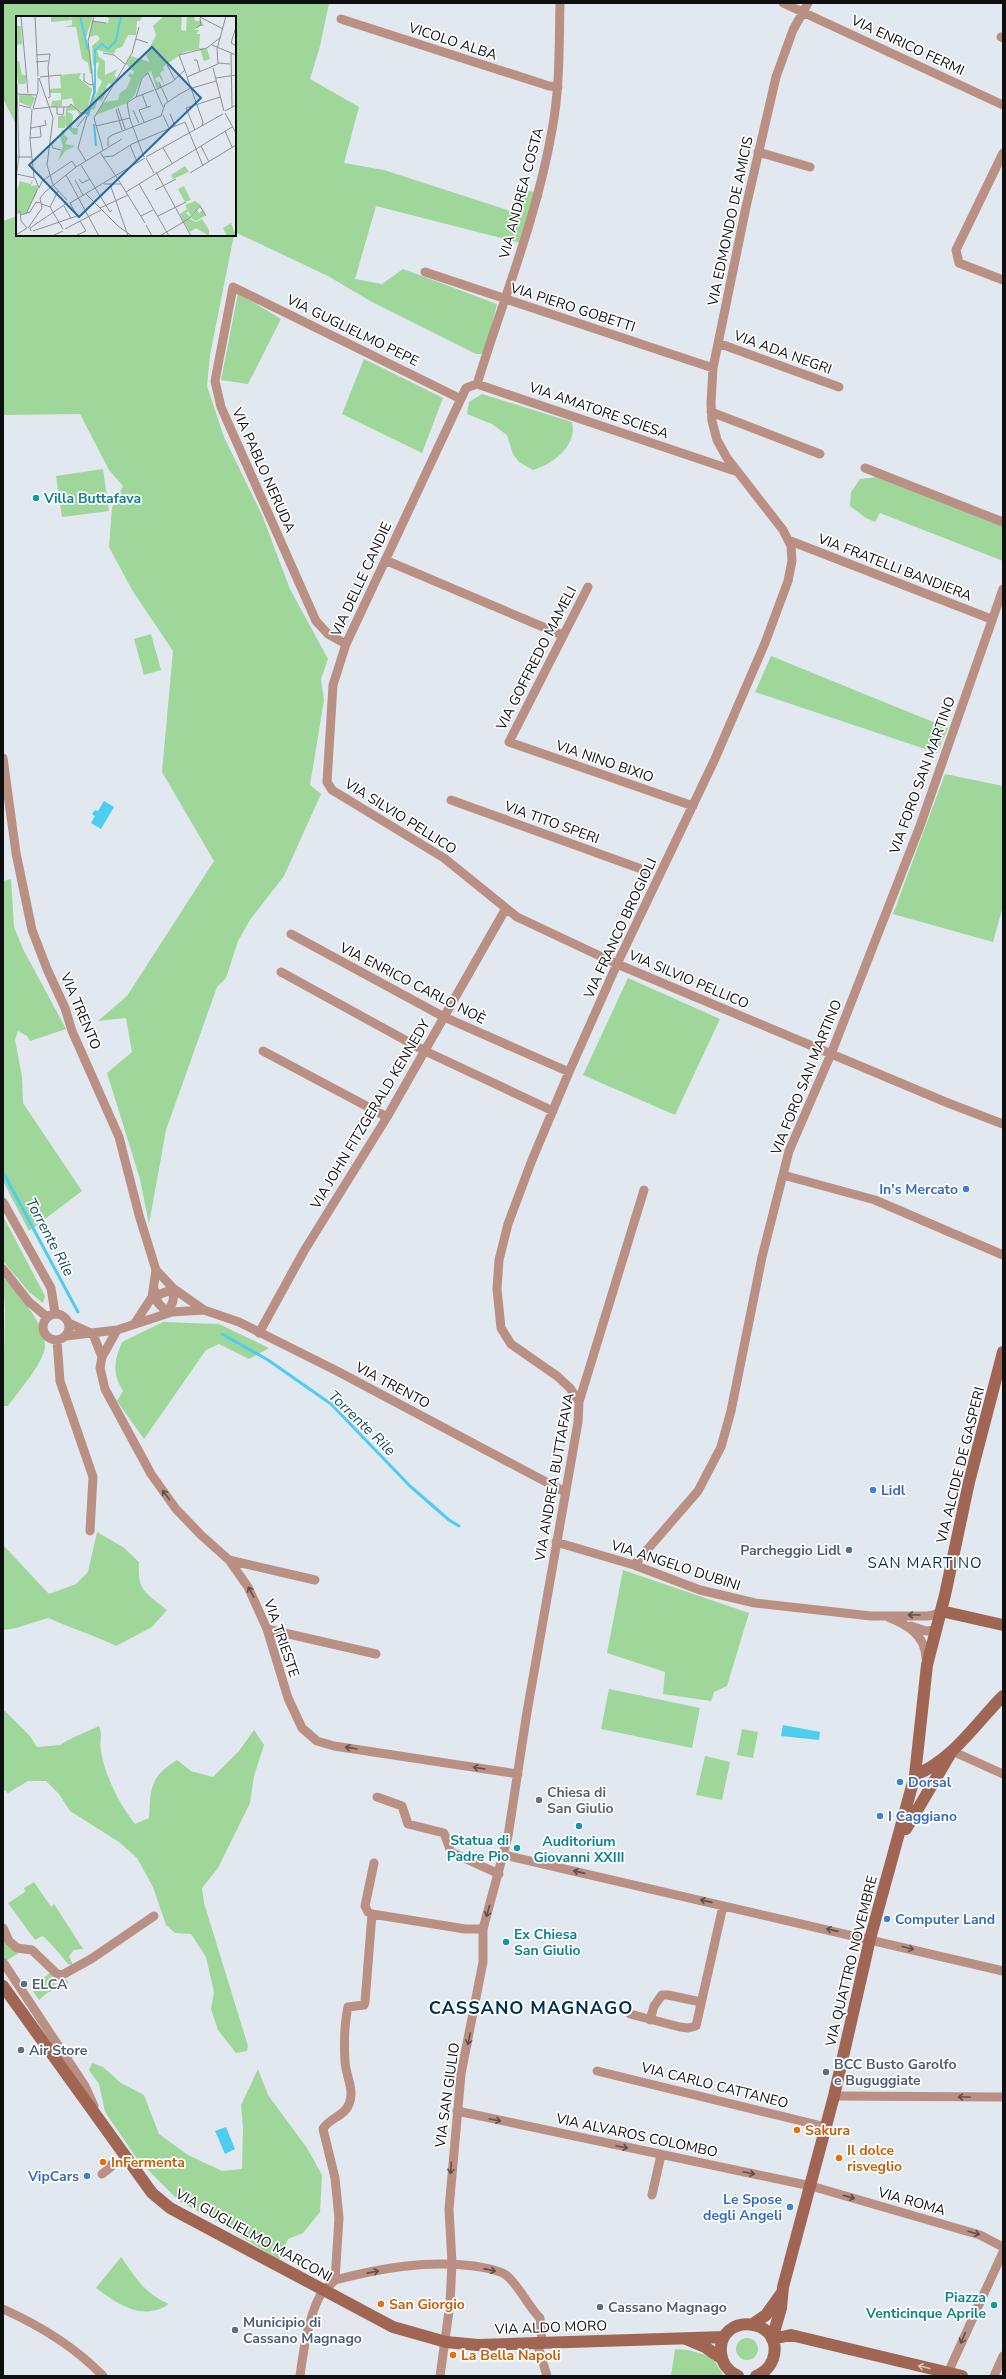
<svg xmlns="http://www.w3.org/2000/svg" width="1006" height="2379" viewBox="0 0 1006 2379" font-family="'Nunito Sans',sans-serif">
	<style>
		.green { fill: #9fd69a }
		.water { fill: #4dcdf1 }
		.lines { fill: none; stroke-linecap: round; stroke-linejoin: round }
		.stream { stroke: #4dcdf1; stroke-width: 3 }
		.street-tunnel { stroke: #c2c7ce; stroke-width: 9; stroke-dasharray: 9 4.5; stroke-linecap: butt }
		.street { stroke: #ba9084; stroke-width: 9 }
		.secondary { stroke: #a16554; stroke-width: 12 }
		.oneway { stroke: #64504a }
		.oneway2 { stroke: #d9c1bb }
		.culture-dot { fill: #0f9aa8; stroke: #fff; stroke-width: 1.5 }
		.shop-dot { fill: #3f7fe0; stroke: #fff; stroke-width: 1.5 }
		.service-dot { fill: #5c6f8a; stroke: #fff; stroke-width: 1.5 }
		.worship-dot { fill: #6b7280; stroke: #fff; stroke-width: 1.5 }
		.food-dot { fill: #e8710a; stroke: #fff; stroke-width: 1.5 }
		.labels { text-anchor: middle; stroke-width: 3.5; stroke-linejoin: round; paint-order: stroke }
		.street-label { font-size: 14px; fill: #0d0f11; stroke: #fff }
		.culture-label { font-size: 14px; font-weight: bold; fill: #0d838f; stroke: #fff; text-anchor: start }
		.shop-label { font-size: 14px; font-weight: bold; fill: #366cbe; stroke: #fff; text-anchor: start }
		.service-label { font-size: 14px; font-weight: bold; fill: #4e5e75; stroke: #fff; text-anchor: start }
		.worship-label { font-size: 14px; font-weight: bold; fill: #5b616d; stroke: #fff; text-anchor: start }
		.food-label { font-size: 14px; font-weight: bold; fill: #c56008; stroke: #fff; text-anchor: start }
		.water-label { font-size: 15px; font-style: italic; fill: #184e5d; stroke: #fff }
		.neighbourhood-label { font-size: 15px; letter-spacing: 1px; fill: #003154; stroke: #fff }
		.district-label { font-size: 18px; font-weight: bold; letter-spacing: 1px; fill: #003154; stroke: #fff }
		.inset-river { fill: none; stroke: #4dcdf1; stroke-width: 2 }
		.inset-road { fill: none; stroke: #8d9196; stroke-width: 1 }
		.view { fill: #286aa0; fill-opacity: 0.15; stroke: #286aa0; stroke-width: 2 }
		.inset-edge { fill: none; stroke: #0d0f11; stroke-width: 2 }
	</style>
	<rect width="100%" height="100%" fill="#e2e8ef"/>
	<path class="green" d="M3,3H329L320,46L310,79L359,107L344,163L384,170L517,213L527,190L543,195L521,243L376,206L355,279L382,284L403,269L497,304L485,354H476L372,302L328,276L235,232V17H17V126L3,99Z
		M17,216V235H234L210,355L207,386L224,437L262,515L290,589L328,659L321,679L324,700L310,785L321,794L284,876L250,920L238,941L226,978L217,987L166,1130L149,1224L140,1179L107,1073L132,1052L126,1018L98,1021L127,996L214,861L162,772L173,651L132,590L109,547L112,508L123,486L109,470L80,414L3,415V221Z
		M238,293L281,319L248,384L221,380Z
		M364,359L443,398L422,453L342,414Z
		M482,394L572,422C578,445 553,464 533,470L519,462L513,454L507,435L492,424L467,414L469,402Z
		M103,469L109,511L62,517L56,476Z
		M878,477L1003,525V561L880,513L875,522L866,518L850,506L851,492L860,479Z
		M151,634L161,670L144,675L134,639Z
		M771,656L948,728L937,753L755,692Z
		M945,774L1003,786V906L993,942L893,914Z
		M11,879L14,927L23,949L66,1029L30,1041L27,1036L18,1031L15,1040L22,1077L23,1103L82,1191L29,1231L3,1181V881Z
		M628,978L720,1019L675,1115L583,1075Z
		M3,1216L45,1296L43,1303L29,1292L3,1261Z
		M3,1277C17,1293 51,1329 44,1352C38,1369 19,1391 8,1406H3L5,1309Z
		M163,1322L219,1324L269,1348L249,1359L219,1344L206,1350L144,1439L117,1401L123,1391C112,1372 114,1362 122,1342Z
		M97,1532L123,1547L139,1562C137,1592 146,1592 167,1610L152,1627L116,1646C94,1635 70,1628 48,1618L16,1628L3,1630V1545L49,1594L76,1584L88,1572Z
		M623,1570L749,1613L727,1686L714,1692L711,1701L663,1694L665,1672L607,1653Z
		M609,1689L700,1708L692,1748L601,1729Z
		M3,1695L4,1710L29,1735L37,1747L60,1745L68,1740L99,1726C103,1735 99,1742 101,1751C104,1774 121,1807 135,1824L149,1818C151,1787 149,1778 177,1760L191,1771L213,1777L239,1751L254,1730L264,1745L254,1776L250,1803L218,1868L202,1888L204,1903L248,2046L247,2051L236,2053L218,2030L211,2009L214,1992L206,1957L191,1934L175,1933L166,1925L153,1887L137,1858L119,1842L70,1811L59,1794L46,1781H28L8,1793L3,1789Z
		M742,1729L758,1732L753,1758L737,1755Z
		M705,1756L730,1762L722,1800L696,1795Z
		M34,1882L51,1907L54,1904L83,1949L74,1950L69,1956L73,1965L68,1964C64,1959 47,1938 42,1936L35,1940L8,1903L25,1892L24,1888Z
		M3,1940L19,1953L7,1960L3,1955Z
		M51,1972L67,1980L69,1983L47,1993L39,2000L31,1988Z
		M92,2063L103,2067L121,2083L144,2095L159,2134L188,2155L222,2171L242,2169L243,2128L241,2105L258,2069L268,2095L307,2148L322,2175L320,2212L303,2233L288,2239L279,2260L215,2220L180,2202L138,2160L105,2112L99,2084L89,2070Z
		M121,2257C136,2278 144,2293 169,2304C142,2322 118,2304 96,2288Z
		M736 2349a11 11 0 1 1 22 0a11 11 0 1 1-22 0Z
		M675,2349L688,2350L712,2357L724,2376H671Z"/>
	<path class="water" d="M104,801L114,807L101,829L91,823L95,816L92,814L95,810L98,811Z
		M783,1725L820,1732L819,1740L781,1736Z
		M226,2127L235,2149L225,2154L215,2131Z"/>
	<g class="lines">
		<path class="stream" d="M3,1172L78,1312
			M222,1334L268,1360L331,1404L410,1486L449,1520L459,1526"/>
		<path class="street-tunnel" d="M644,870L654,874"/>
		<path class="street" d="M783,3L1003,105
			M341,19L549,86L558,87
			M1001,37L1003,38
			M758,152L810,167
			M1003,153L956,250L959,263L1003,280
			M425,272L713,368
			M718,343L839,387
			M477,384C503,300 537,217 552,130C560,89 559,45 560,3
			M711,412L820,454
			M865,468L1003,522
			M735,471L477,384L466,388L346,644L333,685L327,782L332,790L444,858L517,917L617,964L948,1103L1003,1124
			M788,540L991,619
			M385,560L562,635
			M588,587L509,742L693,806
			M346,644L328,634L316,621L221,407L215,381L233,287L461,399
			M3,758L16,853L32,930L47,969L65,1008L72,1031L119,1137L139,1215L156,1270L152,1297L135,1323
			M451,800L644,870
			M291,934L444,1017L569,1072
			M281,972L425,1051L553,1111
			M263,1051L387,1117
			M783,1175L875,1200L1003,1255
			M3,1202L51,1288L55,1313
			M3,1269L29,1302L47,1317
			M156,1270L174,1289L204,1310L239,1322L337,1371L565,1492
			M154,1289L158,1303L168,1313
			M152,1297L174,1289L173,1301L168,1313
			M43 1327a13 13 0 1 1 26 0a13 13 0 1 1-26 0Z
			M69,1323L93,1334L102,1357L100,1368L105,1389L151,1474L176,1509L201,1535L229,1560L248,1587L267,1629L288,1698L302,1728L317,1741L334,1746L518,1774
			M259,1333L304,1251L387,1117L505,910
			M66,1336L117,1330L172,1312L204,1310
			M57,1340L60,1381L93,1477L90,1531
			M102,1357L117,1330
			M579,1402L570,1388L557,1376L511,1344L501,1328L497,1289L499,1260L508,1224L532,1160L569,1072L617,964L714,761L765,643L788,581L792,561L791,546L783,530L727,458L717,440L712,421L711,403L713,368L746,207L776,77L793,30L808,3
			M556,1542L634,1565L700,1590L755,1603L871,1616H927L934,1615L941,1611
			M229,1560L315,1580
			M634,1565L698,1491L721,1447L731,1411L762,1257L789,1151L831,1054L920,826L1003,589
			M888,1617C908,1625 925,1635 926,1658
			M911,1626L926,1631L936,1630
			M267,1629L376,1654
			M952,1751L1003,1774
			M377,1797L402,1806L408,1824L444,1833L451,1852L499,1874
			M504,1855L1003,1971
			M372,1914L368,1912L365,1906L374,1863
			M3,1928L9,1941L17,1948L32,1950L57,1974L62,1975L91,1959L154,1916
			M3,1962L85,2086L94,2106
			M630,2014L680,2027L688,2028L696,2026L723,1906
			M650,2020L654,2006L662,1995H668L701,2002
			M597,2071L826,2127
			M834,2096L1003,2097
			M457,2111L811,2186L980,2235L1003,2247
			M102,2174L111,2167L110,2165
			M652,2195L661,2155
			M335,2280C381,2268 427,2260 474,2266C484,2268 497,2269 506,2275C518,2284 528,2306 540,2318L542,2342
			M3,2309C41,2326 74,2346 103,2376
			M537,2343L547,2376
			M300,2376C303,2352 309,2311 323,2291C326,2287 332,2284 335,2280L339,2218L335,2178L323,2129C329,2118 345,2116 349,2104C355,2091 346,2076 345,2062C344,2044 344,2025 348,2007L364,2005L365,2002L372,1914L465,1929H483
			M440,2376L450,2304L452,2263L449,2209L461,2074L483,1962V1929L508,1836L527,1712L578,1422L579,1402L644,1190
			M949,2376L951,2366L1003,2252
			M994,2376L1003,2356"/>
		<path class="secondary" d="M941,1611L1003,1625
			M915,1775C952,1761 976,1723 1003,1696
			M906,1829L952,1751
			M3,1986L152,2193L170,2208L393,2327L446,2342L478,2345L724,2337
			M753,2324L766,2315L781,2294
			M686,2339L705,2347L721,2358
			M772,2339L781,2308L783,2287L834,2096L870,1939L915,1775L927,1665L945,1595L969,1482L1003,1352
			M772,2339L791,2335L962,2376
			M738,2376C729,2372 722,2364 721,2353C717,2311 786,2317 773,2359C770,2367 764,2373 756,2376"/>
	</g>
	<defs><path id="oneway-shaft" d="M-6 0H5M1.5-3L5.5 0L1.5 3" fill="none" stroke-width="1.6" stroke-linecap="round" stroke-linejoin="round"/></defs>
	<g class="oneway">
		<use href="#oneway-shaft" transform="translate(166 1495) rotate(-127)"/>
		<use href="#oneway-shaft" transform="translate(251 1592) rotate(-119)"/>
		<use href="#oneway-shaft" transform="translate(914 1615) rotate(-180)"/>
		<use href="#oneway-shaft" transform="translate(351 1748) rotate(-170)"/>
		<use href="#oneway-shaft" transform="translate(479 1768) rotate(-171)"/>
		<use href="#oneway-shaft" transform="translate(579 1872) rotate(-167)"/>
		<use href="#oneway-shaft" transform="translate(706 1901) rotate(-167)"/>
		<use href="#oneway-shaft" transform="translate(488 1911) rotate(106)"/>
		<use href="#oneway-shaft" transform="translate(832 1930) rotate(-167)"/>
		<use href="#oneway-shaft" transform="translate(908 1948) rotate(14)"/>
		<use href="#oneway-shaft" transform="translate(469 2039) rotate(102)"/>
		<use href="#oneway-shaft" transform="translate(964 2097) rotate(-180)"/>
		<use href="#oneway-shaft" transform="translate(495 2120) rotate(12)"/>
		<use href="#oneway-shaft" transform="translate(622 2147) rotate(12)"/>
		<use href="#oneway-shaft" transform="translate(451 2168) rotate(94)"/>
		<use href="#oneway-shaft" transform="translate(749 2173) rotate(12)"/>
		<use href="#oneway-shaft" transform="translate(849 2197) rotate(16)"/>
		<use href="#oneway-shaft" transform="translate(974 2233) rotate(16)"/>
		<use href="#oneway-shaft" transform="translate(490 2270) rotate(13)"/>
		<use href="#oneway-shaft" transform="translate(373 2272) rotate(-11)"/>
		<use href="#oneway-shaft" transform="translate(963 2338) rotate(114)"/>
	</g>
	<use class="oneway2" href="#oneway-shaft" transform="translate(924 2367) rotate(-166)"/>
	<g class="culture-dot">
		<circle cx="36" cy="498" r="4"/>
		<circle cx="579" cy="1826" r="4"/>
		<circle cx="517" cy="1848" r="4"/>
		<circle cx="506" cy="1942" r="4"/>
		<circle cx="994" cy="2305" r="4"/>
	</g>
	<g class="shop-dot">
		<circle cx="966" cy="1189" r="4"/>
		<circle cx="873" cy="1490" r="4"/>
		<circle cx="900" cy="1782" r="4"/>
		<circle cx="880" cy="1816" r="4"/>
		<circle cx="887" cy="1919" r="4"/>
		<circle cx="87" cy="2176" r="4"/>
		<circle cx="790" cy="2207" r="4"/>
	</g>
	<g class="service-dot">
		<circle cx="849" cy="1550" r="4"/>
		<circle cx="24" cy="1984" r="4"/>
		<circle cx="21" cy="2050" r="4"/>
		<circle cx="826" cy="2072" r="4"/>
		<circle cx="600" cy="2307" r="4"/>
		<circle cx="235" cy="2330" r="4"/>
	</g>
	<circle class="worship-dot" cx="539" cy="1800" r="4"/>
	<g class="food-dot">
		<circle cx="797" cy="2130" r="4"/>
		<circle cx="839" cy="2158" r="4"/>
		<circle cx="103" cy="2162" r="4"/>
		<circle cx="381" cy="2304" r="4"/>
		<circle cx="453" cy="2355" r="4"/>
	</g>
	<g class="labels">
		<g class="street-label">
			<text transform="translate(453 41) rotate(18)" y="5">VICOLO ALBA</text>
			<text transform="translate(908 45) rotate(25)" y="5">VIA ENRICO FERMI</text>
			<text transform="translate(521 193) rotate(-75)" y="5">VIA ANDREA COSTA</text>
			<text transform="translate(730 221) rotate(-78)" y="5">VIA EDMONDO DE AMICIS</text>
			<text transform="translate(573 307) rotate(18)" y="5">VIA PIERO GOBETTI</text>
			<text transform="translate(353 330) rotate(26)" y="5">VIA GUGLIELMO PEPE</text>
			<text transform="translate(783 352) rotate(20)" y="5">VIA ADA NEGRI</text>
			<text transform="translate(599 410) rotate(19)" y="5">VIA AMATORE SCIESA</text>
			<text transform="translate(264 470) rotate(66)" y="5">VIA PABLO NERUDA</text>
			<text transform="translate(895 567) rotate(21)" y="5">VIA FRATELLI BANDIERA</text>
			<text transform="translate(361 579) rotate(-65)" y="5">VIA DELLE CANDIE</text>
			<text transform="translate(536 658) rotate(-63)" y="5">VIA GOFFREDO MAMELI</text>
			<text transform="translate(605 761) rotate(19)" y="5">VIA NINO BIXIO</text>
			<text transform="translate(922 775) rotate(-70)" y="5">VIA FORO SAN MARTINO</text>
			<text transform="translate(401 816) rotate(32)" y="5">VIA SILVIO PELLICO</text>
			<text transform="translate(552 822) rotate(20)" y="5">VIA TITO SPERI</text>
			<text transform="translate(620 928) rotate(-65)" y="5">VIA FRANCO BROGIOLI</text>
			<text transform="translate(689 979) rotate(23)" y="5">VIA SILVIO PELLICO</text>
			<text transform="translate(413 983) rotate(27)" y="5">VIA ENRICO CARLO NOÈ</text>
			<text transform="translate(81 1011) rotate(67)" y="5">VIA TRENTO</text>
			<text transform="translate(806 1077) rotate(-68)" y="5">VIA FORO SAN MARTINO</text>
			<text transform="translate(370 1114) rotate(-59)" y="5">VIA JOHN FITZGERALD KENNEDY</text>
			<text transform="translate(393 1385) rotate(28)" y="5">VIA TRENTO</text>
			<text transform="translate(960 1465) rotate(-76)" y="5">VIA ALCIDE DE GASPERI</text>
			<text transform="translate(554 1477) rotate(-80)" y="5">VIA ANDREA BUTTAFAVA</text>
			<text transform="translate(676 1565) rotate(18)" y="5">VIA ANGELO DUBINI</text>
			<text transform="translate(282 1638) rotate(71)" y="5">VIA TRIESTE</text>
			<text transform="translate(851 1961) rotate(-76)" y="5">VIA QUATTRO NOVEMBRE</text>
			<text transform="translate(715 2085) rotate(14)" y="5">VIA CARLO CATTANEO</text>
			<text transform="translate(447 2095) rotate(-82)" y="5">VIA SAN GIULIO</text>
			<text transform="translate(637 2135) rotate(12)" y="5">VIA ALVAROS COLOMBO</text>
			<text transform="translate(912 2201) rotate(16)" y="5">VIA ROMA</text>
			<text transform="translate(254 2235) rotate(29)" y="5">VIA GUGLIELMO MARCONI</text>
			<text transform="translate(551 2327) rotate(-2)" y="5">VIA ALDO MORO</text>
		</g>
		<g class="culture-label">
			<text x="44" y="503">Villa Buttafava</text>
			<text x="509" y="1845" text-anchor="end">Statua di<tspan x="509" dy="16">Padre Pio</tspan></text>
			<text x="579" y="1846" text-anchor="middle">Auditorium<tspan x="579" dy="16">Giovanni XXIII</tspan></text>
			<text x="514" y="1939">Ex Chiesa<tspan x="514" dy="16">San Giulio</tspan></text>
			<text x="986" y="2302" text-anchor="end">Piazza<tspan x="986" dy="16">Venticinque Aprile</tspan></text>
		</g>
		<g class="shop-label">
			<text x="958" y="1194" text-anchor="end">In's Mercato</text>
			<text x="881" y="1495">Lidl</text>
			<text x="908" y="1787">Dorsal</text>
			<text x="888" y="1821">I Caggiano</text>
			<text x="895" y="1924">Computer Land</text>
			<text x="79" y="2181" text-anchor="end">VipCars</text>
			<text x="782" y="2204" text-anchor="end">Le Spose<tspan x="782" dy="16">degli Angeli</tspan></text>
		</g>
		<g class="service-label">
			<text x="841" y="1555" text-anchor="end">Parcheggio Lidl</text>
			<text x="32" y="1989">ELCA</text>
			<text x="29" y="2055">Air Store</text>
			<text x="834" y="2069">BCC Busto Garolfo<tspan x="834" dy="16">e Buguggiate</tspan></text>
			<text x="608" y="2312">Cassano Magnago</text>
			<text x="243" y="2327">Municipio di<tspan x="243" dy="16">Cassano Magnago</tspan></text>
		</g>
		<g class="worship-label">
			<text x="547" y="1797">Chiesa di<tspan x="547" dy="16">San Giulio</tspan></text>
		</g>
		<g class="food-label">
			<text x="805" y="2135">Sakura</text>
			<text x="847" y="2155">Il dolce<tspan x="847" dy="16">risveglio</tspan></text>
			<text x="111" y="2167">InFermenta</text>
			<text x="389" y="2309">San Giorgio</text>
			<text x="461" y="2360">La Bella Napoli</text>
		</g>
		<g class="water-label">
			<text transform="translate(50 1237) rotate(62)" y="5">Torrente Rile</text>
			<text transform="translate(362 1423) rotate(44)" y="5">Torrente Rile</text>
		</g>
		<g class="neighbourhood-label">
			<text x="925" y="1568">SAN MARTINO</text>
		</g>
		<g class="district-label">
			<text x="531" y="2014">CASSANO MAGNAGO</text>
		</g>
	</g>
	<g transform="translate(16 16)">
		<rect width="220" height="220" fill="#e2e8ef"/>
		<path d="M35,0H52L55,3V0H77L69,24L74,35L77,58L74,57L72,47L66,43L60,11H48L56,9V4L35,6ZM86,0H126L124,5H121L120,19H112L106,31L100,33L98,38L81,34L83,41L89,45V59L102,53L98,59L101,62L96,68L93,67L90,71L91,75L86,85L82,84L78,94L74,93L86,65L82,62L81,58L83,46L77,49L76,30L84,23L81,19L73,21L76,5L92,7L93,2ZM148,0H166L165,14L170,15L171,0H178L179,5H185L188,10H183L178,14H183L180,18H184L183,32L191,33L194,43L188,45L184,33L168,36L147,51L148,54L144,57L149,70L143,60L139,63L145,71L141,73L135,55L126,61L118,80L111,87L80,99L88,86L102,84L104,77L111,72L115,62L112,60L114,57L117,59L118,56L110,48L115,40L134,46L130,39L140,19L137,10ZM0,10H5L6,28L0,29ZM0,45H3L6,59H11L9,68H2ZM65,57L63,62L76,73L71,97L64,101L61,94L67,97V96L59,92L56,82L46,84V90L35,91L36,85L45,84V77H34V73L45,72L44,59ZM14,78L19,82L15,91L3,86V79ZM55,88L61,94L51,95L57,99L56,112H62L61,119L57,118L49,109L50,91L51,93ZM42,100H49V112H42ZM46,114H49L48,119L52,122L49,128L59,130L49,135L42,145L47,130L44,120ZM169,150L173,156L157,163L155,159ZM17,163L15,170L22,169L20,178L10,197L5,199L3,195L0,197V177L4,165L14,168ZM168,170L175,184L169,186L162,173ZM179,185L185,189L181,194L183,197L187,194L190,199L180,205L175,202L181,195L175,200L172,195L170,197L175,201L168,206L164,198L171,193L169,189ZM174,203L180,206L186,203L193,214V220L180,212L174,216L168,206ZM215,207L220,220H211L207,212Z" fill="#9fd69a"/>
		<path class="inset-river" d="M64,0L72,34M72,100L79,76V34L86,28L92,33L100,25L105,0M78,108L80,130"/>
		<path class="inset-road" d="M5,0L12,77M19,0L22,60M184,1L207,13M76,5L90,7M180,12L185,9L184,2M120,23L132,27M196,29L220,39M219,29L215,27L220,11M87,37L98,39L109,48M215,37L216,91M20,39L34,38L32,51L34,81L32,82M178,44H181L184,56M20,46L32,45M202,47L214,48M151,49L159,64M197,52L208,95M68,57V65L74,69L78,68M171,60L163,39L191,32L205,21M24,61L45,59M23,62L37,102L31,149L37,169L51,184M200,62L220,59M143,66L152,86M1,68L3,141M139,74L156,66L169,54M2,78L20,79M126,78L131,91M120,81L126,62L132,57L147,91M3,89L15,92M35,91H53L55,88L64,96L67,97L70,93V98M41,91V98L47,99L48,91M17,92L22,75V62M102,92L109,113M16,93L14,123L18,161M17,93L35,91M100,93L106,114M117,94L123,107M209,95L220,89M209,97L220,117M154,98L159,110M71,99L78,76L72,25L78,0M147,99L153,112M128,106L123,94L135,90M80,110L114,102M186,110L187,106L171,61L202,48L201,33L210,0M61,111L70,100M15,112L30,109L29,104M179,114L170,92L204,81M209,115L216,131M14,122L25,121L24,110M35,127L37,132L45,134M114,129L121,146M92,130V122L96,119L145,100L149,88L162,79L173,73L200,65M185,130L193,146M147,132L156,147M87,134L78,102L116,37L123,11M84,136L105,168M0,141H16M87,141L97,140L116,128L169,106L187,150M128,141L114,103L111,87L120,81L138,74M130,141L207,98M130,142L138,157M70,145L62,132L71,100M65,149L94,196L96,194M140,156L175,220M174,157L220,129M0,158L19,162L23,172L26,165L56,145L60,151M50,159L83,220M0,161L3,141M63,163L66,167L74,163M59,164L67,179M88,168H105L129,207M94,168L112,220M123,168L153,220M139,174L160,163M110,176L216,111M70,178L102,210L116,220M26,188L34,191L47,213M48,190L55,202M34,191L42,175M84,192L112,179M0,198L4,195L5,205L11,212M10,198L22,172M5,199L14,196L20,186L25,187M125,200L137,194M142,200L170,186M130,209L136,220M12,212L26,192L24,182L29,176L60,151L106,123M49,213L85,194M15,215L14,212L51,187M17,215L61,200L54,187L129,142M0,219L11,212M61,219L70,215L64,205M36,220L47,215M144,220L174,202L184,190L190,200"/>
		<path class="view" d="M136,31L185,82L63,201L13,149Z"/>
		<rect width="220" height="220" class="inset-edge"/>
	</g>
	<rect width="1006" height="2379" fill="none" stroke="#0d0f11" stroke-width="8"/>
</svg>
